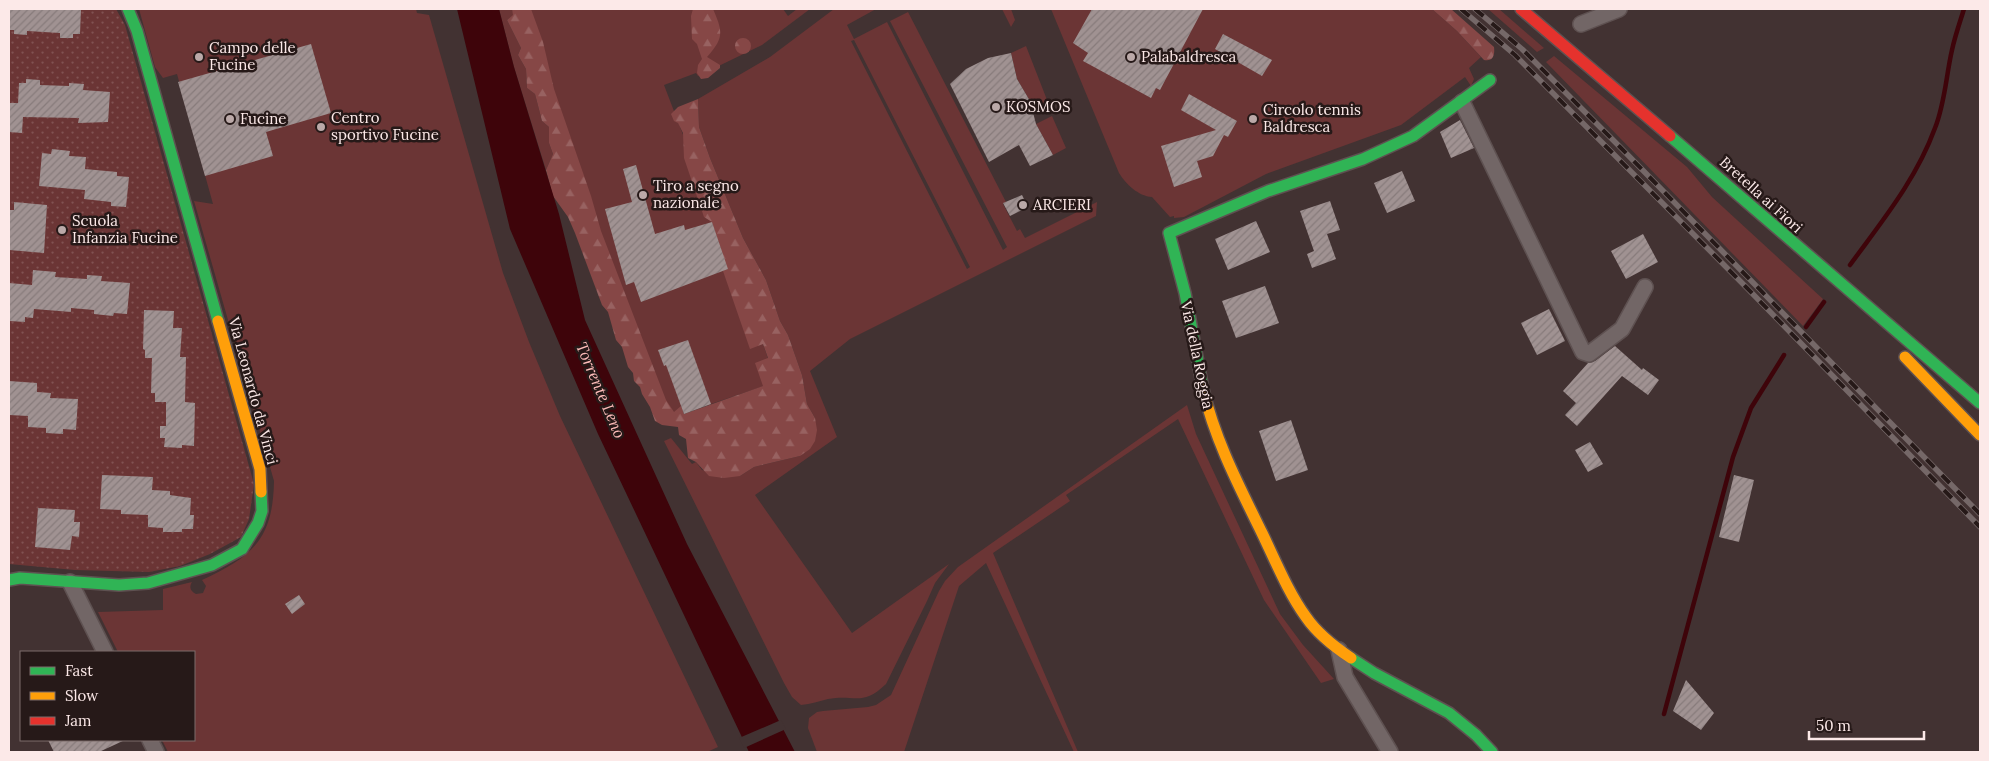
<svg xmlns="http://www.w3.org/2000/svg" width="1989" height="761" viewBox="0 0 1989 761" font-family="Lora,serif">
	<style>
		.green { fill: #6b3535; fill-rule: evenodd }
		.forest { fill: url(#forest-firs) }
		.garden { fill: url(#garden-dots) }
		.water { fill: #3e040a }
		.pier { fill: #423232 }
		.lines { fill: none; stroke-linecap: round; stroke-linejoin: round }
		.stream { stroke: #3e040a; stroke-width: 4.5 }
		.building { fill: url(#building-hatch) }
		.street-casing { stroke: #5e5151; stroke-width: 18 }
		.fast-casing { stroke: #5e5151; stroke-width: 14 }
		.slow-casing { stroke: #5e5151; stroke-width: 14 }
		.jam-casing { stroke: #5e5151; stroke-width: 14 }
		.street { stroke: #726666; stroke-width: 15 }
		.fast { stroke: #30b455; stroke-width: 11 }
		.slow { stroke: #ff9f0a; stroke-width: 11 }
		.jam { stroke: #e5322d; stroke-width: 11 }
		.rail-casing { stroke: #756868; stroke-width: 5.5 }
		.rail { stroke: #261918; stroke-width: 4; stroke-dasharray: 11; stroke-linecap: butt }
		.poi-dot { fill: #bba9a8; stroke: #261918; stroke-width: 2 }
		.labels { text-anchor: middle; stroke-width: 5; stroke-linejoin: round; paint-order: stroke }
		.poi-label { font-size: 15px; fill: #fce9e8; stroke: #261918; text-anchor: start }
		.street-label { font-size: 15px; fill: #fce9e8; stroke: #261918 }
		.water-label { font-size: 16px; font-style: italic; fill: #fdbcb9; stroke: #261918 }
	</style>
	<defs>
		<pattern id="forest-firs" width="22" height="20" patternUnits="userSpaceOnUse" patternTransform="scale(1.25)"><rect width="22" height="20" fill="#864746"/><path d="M5 1l3.5 6h-7zM16 11l3.5 6h-7z" fill="#986261"/></pattern>
		<pattern id="garden-dots" width="8" height="8" patternUnits="userSpaceOnUse" patternTransform="scale(1.25)"><rect width="8" height="8" fill="#6b3535"/><path d="M2 2h.1M6 6h.1" fill="none" stroke="#815252" stroke-width="1.8" stroke-linecap="round"/></pattern>
		<pattern id="building-hatch" width="6" height="6" patternUnits="userSpaceOnUse" patternTransform="scale(1.25)"><rect width="6" height="6" fill="#a09292"/><path d="M-1 1l2-2M0 6l6-6M5 7l2-2" fill="none" stroke="#877b7b"/></pattern>
	</defs>
	<rect width="100%" height="100%" fill="#423232"/>
	<path class="green" d="M139,9H416L417,13L429,15L503,273L529,342L560,416L718,747L707,752H168L162,740H194V652H118L98,612L163,610V589L192,582C189,587 190,591 196,594L203,593L206,586L202,580C253,556 273,539 274,481L194,201L213,204L177,74L163,78L155,67Z
		M499,9H512L514,15L507,20L521,48L518,55L526,69L527,88L535,94L542,121L549,127V143L553,154L546,170L514,67Z
		M527,9H783L788,16L797,9H810L762,45L698,76L696,73L664,85L763,344L776,382L711,404L665,416L597,256Z
		M834,9H876L847,25L854,39L887,22L1003,250L1007,247L890,21L908,12L1006,202L1003,204L1017,231L1020,229L1025,238L1097,202L1096,216L850,339L810,371L837,437L755,495L852,633L949,564L935,583L927,601L886,684C862,707 855,694 828,699C819,701 811,704 801,705L792,697L784,683L664,441L671,438L692,464L696,462L702,470L740,476L754,467L800,456L815,418L807,404L802,375L788,335L780,321L766,280L743,238L710,158L699,127L698,99L770,57ZM854,40L970,267L967,269L851,41Z
		M1002,9H1011L1015,20L1011,27Z
		M1051,9H1432L1457,31L1481,57L1469,68L1474,79L1471,86L1465,77L1401,125L1266,174L1184,217L1174,218V216L1170,217L1152,197C1138,196 1126,184 1119,173Z
		M1488,9H1499L1544,48L1537,52Z
		M1026,46L1049,105L1033,113L1030,101L1017,79L1011,53Z
		M1554,56L1687,167L1712,197L1823,299L1803,326L1546,62Z
		M1052,116L1066,148L1053,155L1036,124Z
		M1187,405L1196,434L1280,614L1303,645L1334,679L1321,683L1264,600L1178,419L1066,495L1070,501L993,553L1078,752H1074L986,563L959,586L904,752H817L808,728L809,718L817,712L823,711L868,707L876,705L891,695L939,591L945,581L958,567Z"/>
	<path class="forest" d="M512,9H531L543,42L554,89L591,196L601,231L666,400L674,412L681,406L684,414L763,386L755,363L768,358L763,344L750,349L723,271L727,269L712,222L704,217L684,158L683,133L678,123L674,121L671,114L678,107L698,99L699,127L710,158L743,238L766,280L780,321L788,335L802,375L807,404L815,418L817,430L815,441L810,449L800,456L754,467L740,476L724,478L709,476L696,462L688,458L686,439L679,435L678,427L662,425L655,421L650,407L642,394L640,387L634,381L633,373L628,367L622,347L616,340L608,312L602,305L575,233L568,217L553,196L546,170L553,154L549,143V127L542,121L535,94L527,88L526,69L518,55L521,48L507,20L513,15Z
		M693,9H713C723,32 724,38 707,57L720,65V68L708,78L701,79L697,73L698,65L702,59L697,44L692,39L691,16Z
		M1432,9H1451L1494,47C1495,55 1493,62 1484,60L1457,31Z
		M735 46a8 8 0 1 1 16 0a8 8 0 1 1-16 0Z"/>
	<path class="garden" d="M9,9H116L125,25L254,484L249,519L241,537L210,554L180,566L149,572L75,570L9,564Z"/>
	<path class="water" d="M457,9H499L514,67L559,214L585,320L687,544L795,752H749L598,434L510,229Z"/>
	<path class="pier" d="M781,720L786,729L744,748L739,738Z"/>
	<g class="lines">
		<path class="stream" d="M1850,265C1882,221 1916,180 1935,128C1945,103 1946,76 1952,50C1955,36 1960,22 1964,9
			M1806,327L1824,302
			M1664,714L1733,457L1751,408L1784,355"/>
	</g>
	<path class="building" d="M9,9H81L80,34H73V38H60V33L27,31V35L14,34V30H9Z
		M1092,9H1203L1160,90L1156,88L1151,98L1083,61L1088,53L1073,43Z
		M1223,34L1272,60L1262,76L1215,49Z
		M311,44L331,113L266,132L273,156L205,176L178,82Z
		M1011,53L1017,79L1030,101L1036,124L1053,155L1030,166L1019,145L989,162L950,84L966,69L988,58Z
		M26,79L40,80V85L69,86V83L84,84L83,90L110,92L108,122L78,123L79,118L23,117L22,133L9,132V103H18L19,83H26Z
		M1189,94L1237,121L1228,137L1224,135L1213,156L1197,161L1202,177L1174,187L1161,146L1216,130L1181,110Z
		M1460,120L1474,148L1451,158L1440,132Z
		M52,149L70,151L69,156L86,157L85,169L117,172V176L129,177L126,207L111,206V202L84,199L85,190L39,186L42,153L51,154Z
		M636,165L655,234L684,225L685,230L712,222L728,269L641,302L634,282L626,285L605,209L632,202L623,169Z
		M1402,171L1415,201L1387,213L1374,183Z
		M1022,195L1028,207L1010,216L1003,203Z
		M1330,201L1340,230L1327,234L1336,259L1312,268L1307,254L1314,251L1300,211Z
		M14,202L47,205L44,253L9,250V210H14Z
		M1256,221L1270,252L1228,270L1215,239Z
		M1643,234L1658,262L1626,279L1611,251Z
		M33,270L56,272L55,277L87,279V275L102,276L101,281L130,283L127,314L114,313L113,316L94,314V310L71,308V312L34,309L33,318L25,317V322L9,321V283L32,285Z
		M1265,286L1279,323L1236,338L1222,301Z
		M1549,309L1565,341L1537,355L1521,323Z
		M144,310L174,311L173,328H182L180,357H186L185,402L195,403L194,446L182,445V448L164,447L165,438H160V426H166V402H155V393H151L152,358H145V350L143,349Z
		M688,340L711,404L684,414L666,365L664,366L658,350Z
		M1615,346L1642,370L1643,368L1659,380L1648,395L1622,376L1577,426L1565,415L1576,403L1563,391L1588,363L1595,361Z
		M9,381L37,383V392L51,393L50,398L78,399L76,430L63,429V434L46,433V428L28,427V416L9,415Z
		M1291,420L1308,470L1276,481L1259,431Z
		M1590,442L1603,464L1588,472L1575,450Z
		M102,475L153,477L152,490L170,491V495L191,498L190,515H194L193,529H182V532H163V528L148,527V515L121,514V510L100,509Z
		M1734,475L1754,480L1739,542L1719,537Z
		M38,508L75,510L74,522H80L79,537L72,536L70,550L35,547Z
		M299,595L305,604L292,614L285,604Z
		M1686,680L1714,713L1701,730L1673,711Z
		M48,740H125L99,752H54Z"/>
	<g class="lines">
		<g class="street-casing">
			<path id="street" d="M1581,24L1619,9
				M1462,102L1583,352L1589,354L1622,329L1645,287
				M70,582L105,652
				M1339,650L1345,677L1390,752
				M150,740L156,752"/>
		</g>
		<g class="fast-casing">
			<path id="fast" d="M128,9L137,31L218,321
				M1670,136L1980,403
				M1203,389L1185,293L1169,233L1268,191L1363,159L1413,136L1490,80
				M9,580L20,578L119,585L148,583L212,565L242,549L258,523L262,511L261,492
				M1351,658L1374,673L1449,713L1476,735L1492,752"/>
		</g>
		<g class="slow-casing">
			<path id="slow" d="M218,321L260,469L261,492
				M1905,357L1980,435
				M1203,389C1215,440 1239,486 1262,533C1276,562 1288,592 1306,617C1317,633 1336,648 1351,658"/>
		</g>
		<g class="jam-casing">
			<path id="jam" d="M1521,9L1670,136"/>
		</g>
		<use href="#street" class="street"/>
		<use href="#fast" class="fast"/>
		<use href="#slow" class="slow"/>
		<use href="#jam" class="jam"/>
		<g class="rail-casing">
			<path id="rail" d="M1461,9L1515,55L1747,288L1980,527
				M1475,9L1522,49L1620,147L1980,514"/>
		</g>
		<use href="#rail" class="rail"/>
	</g>
	<g class="poi-dot">
		<circle cx="199" cy="57" r="5"/>
		<circle cx="1131" cy="57" r="5"/>
		<circle cx="996" cy="107" r="5"/>
		<circle cx="230" cy="119" r="5"/>
		<circle cx="1253" cy="119" r="5"/>
		<circle cx="321" cy="127" r="5"/>
		<circle cx="643" cy="195" r="5"/>
		<circle cx="1023" cy="205" r="5"/>
		<circle cx="62" cy="230" r="5"/>
	</g>
	<g class="labels">
		<g class="poi-label">
			<text x="209" y="53">Campo delle<tspan x="209" dy="17">Fucine</tspan></text>
			<text x="1141" y="62">Palabaldresca</text>
			<text x="1006" y="112">KOSMOS</text>
			<text x="1263" y="115">Circolo tennis<tspan x="1263" dy="17">Baldresca</tspan></text>
			<text x="331" y="123">Centro<tspan x="331" dy="17">sportivo Fucine</tspan></text>
			<text x="240" y="124">Fucine</text>
			<text x="653" y="191">Tiro a segno<tspan x="653" dy="17">nazionale</tspan></text>
			<text x="1033" y="210">ARCIERI</text>
			<text x="72" y="226">Scuola<tspan x="72" dy="17">Infanzia Fucine</tspan></text>
		</g>
		<g class="street-label">
			<text transform="translate(1761 195) rotate(42)" y="5">Bretella ai Fiori</text>
			<text transform="translate(1197 355) rotate(78)" y="5">Via della Roggia</text>
			<text transform="translate(253 391) rotate(75)" y="5">Via Leonardo da Vinci</text>
		</g>
		<g class="water-label">
			<text transform="translate(601 390) rotate(67)" y="6">Torrente Leno</text>
		</g>
	</g>
	<rect width="1989" height="761" fill="none" stroke="#fce9e8" stroke-width="20"/>
	<rect x="20" y="651" width="175" height="90" fill="#261918" stroke="#7c6c6b"/>
	<rect x="30" y="667" width="25" height="8" fill="#30b455" stroke="#7c6c6b"/>
	<text x="65" y="676" font-size="15" fill="#fce9e8">Fast</text>
	<rect x="30" y="692" width="25" height="8" fill="#ff9f0a" stroke="#7c6c6b"/>
	<text x="65" y="701" font-size="15" fill="#fce9e8">Slow</text>
	<rect x="30" y="717" width="25" height="8" fill="#e5322d" stroke="#7c6c6b"/>
	<text x="65" y="726" font-size="15" fill="#fce9e8">Jam</text>
	<path d="M1809 731v8h115v-8" fill="none" stroke="#fce9e8" stroke-width="2.5"/>
	<text x="1816" y="731" font-size="15" fill="#fce9e8" stroke="#261918" stroke-width="4" paint-order="stroke">50 m</text>
</svg>
